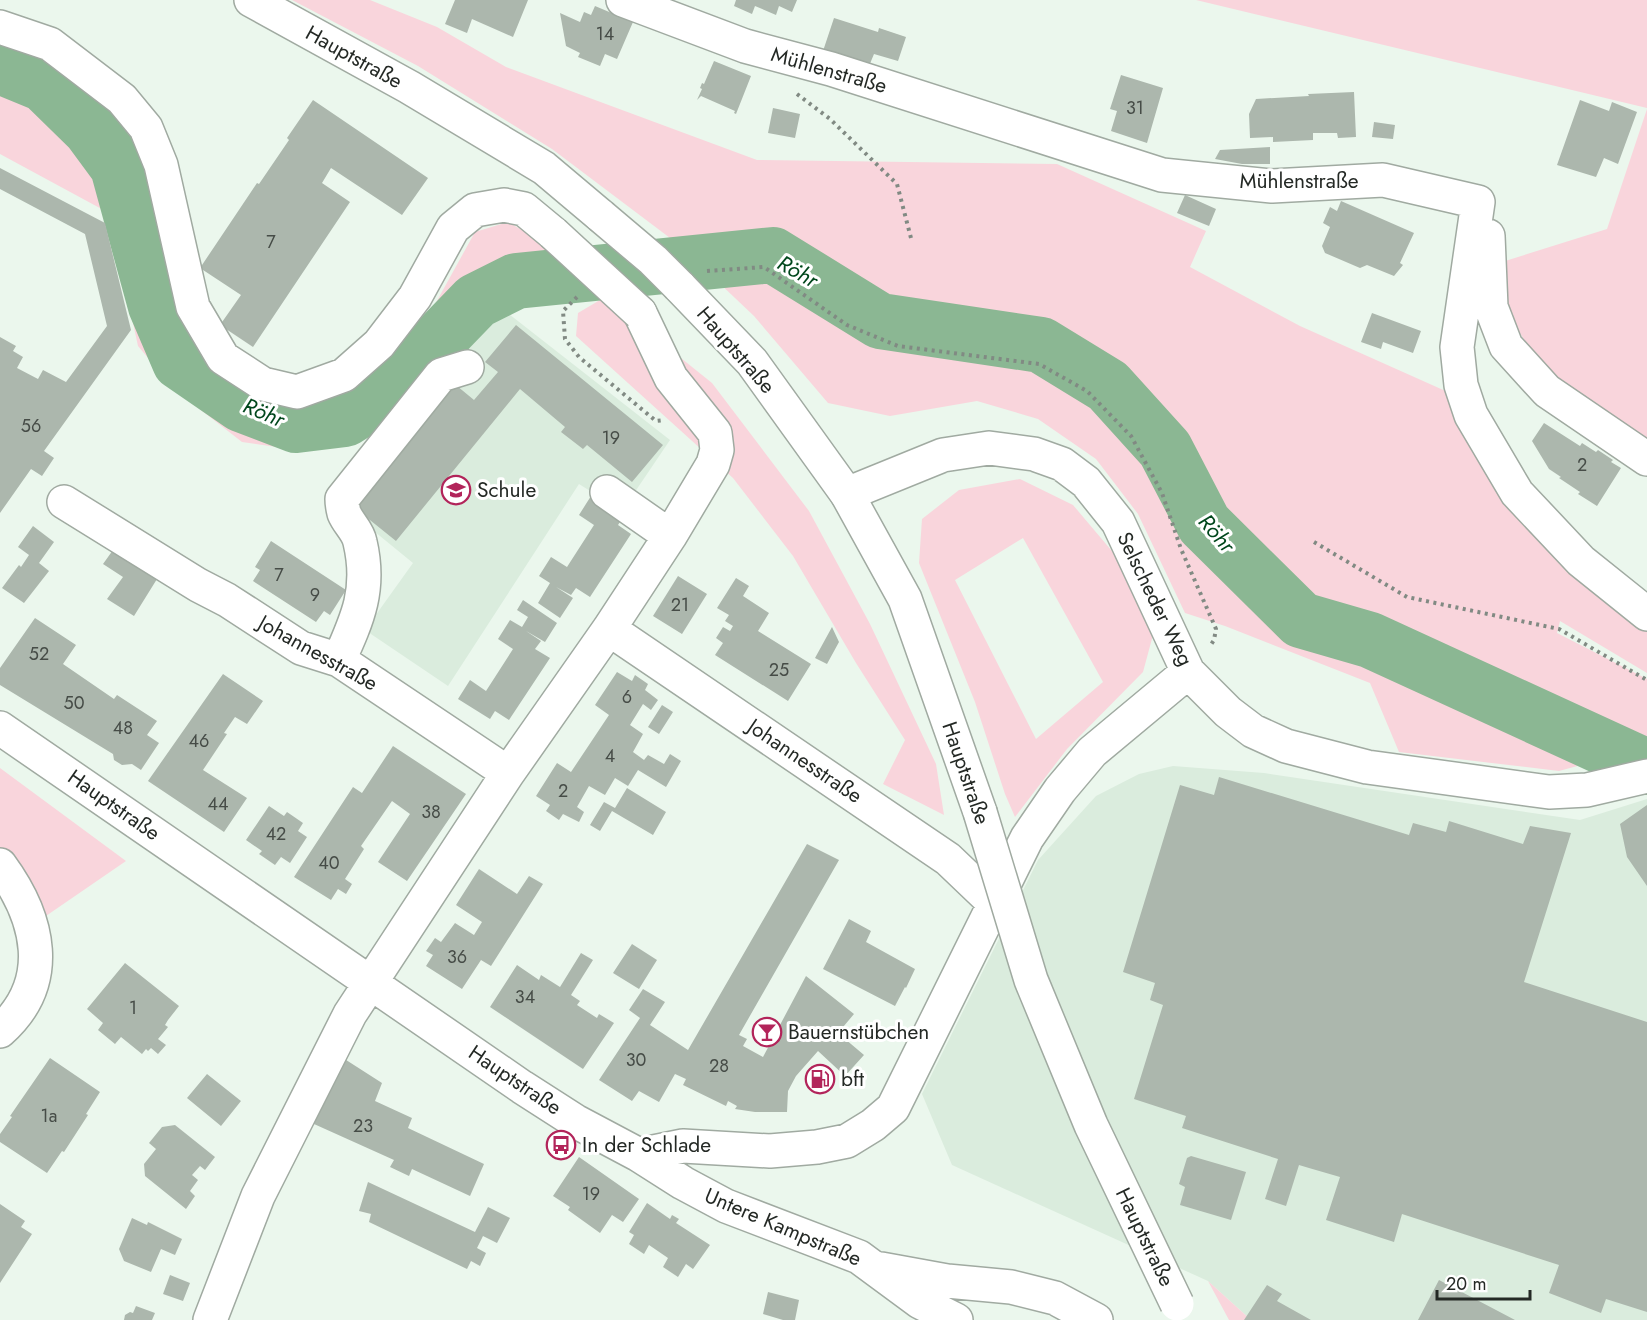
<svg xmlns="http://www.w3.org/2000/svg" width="1647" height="1320" viewBox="0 0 1647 1320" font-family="Jost,sans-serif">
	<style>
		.built { fill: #daecdd }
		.green { fill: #f9d5dc; fill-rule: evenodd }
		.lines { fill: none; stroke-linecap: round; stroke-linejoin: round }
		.river { stroke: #8bb793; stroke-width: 56 }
		.building { fill: #acb7ad }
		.minor-casing { stroke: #a0aaa1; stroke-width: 36 }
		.major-casing { stroke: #a0aaa1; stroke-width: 36 }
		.path { stroke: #818a83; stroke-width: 4; stroke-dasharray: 3 4.5; stroke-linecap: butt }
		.minor { stroke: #fff; stroke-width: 33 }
		.major { stroke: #fff; stroke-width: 33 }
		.minor-bridge-casing { stroke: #a0aaa1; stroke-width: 36; stroke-linecap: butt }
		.major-bridge-casing { stroke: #a0aaa1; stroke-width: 36; stroke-linecap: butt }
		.minor-bridge { stroke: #fff; stroke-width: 33 }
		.major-bridge { stroke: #fff; stroke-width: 33 }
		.labels { text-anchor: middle; stroke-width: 6; stroke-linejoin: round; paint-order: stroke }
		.number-label { font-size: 18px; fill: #464c47 }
		.street-label { font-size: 21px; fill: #242925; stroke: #fff }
		.poi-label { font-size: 21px; fill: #242925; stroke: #fff; text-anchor: start }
		.water-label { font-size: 22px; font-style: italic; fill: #00471c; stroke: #fff }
	</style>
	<rect width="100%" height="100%" fill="#ebf7ed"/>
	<path class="built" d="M491,300L670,440L622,511L579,484L448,686L365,630L413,563L331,496Z
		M1173,766L1264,773L1580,820L1647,799V1320H1251L1208,1281L952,1165L922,1094L1038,860L1096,796L1139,774Z"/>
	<path class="green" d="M292,0H370L437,27L506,67L757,160L1057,164L1206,231L1190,267L1300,326L1450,393L1647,621V673L1560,621L1557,633L1647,679V747L1559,771L1399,752L1370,683L1225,626L1185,613L1138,514L1096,459L1038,419L977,401L890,416L828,403L754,316L678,244L552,149L418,66Z
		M1196,0H1647V108Z
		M0,45L86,87L133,134L155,208L182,321L217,372L272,404L336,399L433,308L475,232L508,222L555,249L564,266L508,276L469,294L366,429L305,451L242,442L174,389L138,346L109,213L0,154Z
		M1647,109V451L1547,376L1506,311L1502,262L1607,229Z
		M605,297L712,383L809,511L870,624L936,764L944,815L883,784L905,740L856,663L793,556L733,478L576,336L578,313Z
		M1020,479L1073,505L1117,557L1153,635L1143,672L1067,749L1015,817L1005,794L975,702L919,563L922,519L959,490ZM1023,538L1103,682L1036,739L955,580Z
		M0,768L126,861L43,918L9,855L0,847Z
		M1208,1281L1251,1320H1229Z"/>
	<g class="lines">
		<path class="river" d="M0,66L44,84L90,129L118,167L156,306L180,362L241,404L296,425L345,419L388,392L476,301L516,281L773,255L880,321L1041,345L1108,386L1165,449L1204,524L1301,620L1370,640L1647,767"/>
	</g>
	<path class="building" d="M455,0H528L513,37L472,19L467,33L445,24Z
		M736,0H797L792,12L779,6L776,15L755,6L752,14L734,6Z
		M595,6L633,22L617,59L605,54L600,66L578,57L580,53L566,46L560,13L580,22L584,12L591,15Z
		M834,18L878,32L879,28L906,37L898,61L874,54L869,66L823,51Z
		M714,61L751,76L736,114L734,113L735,111L701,96L697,100L702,89L700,88L702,83L704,84Z
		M1121,75L1163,88L1147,143L1111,131L1117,111L1110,109Z
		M1354,92L1356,137L1338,138L1337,133H1313V140L1273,142V137L1250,138L1249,114L1256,99L1309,96L1308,94Z
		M313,100L428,178L402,215L331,168L322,183L350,202L253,347L220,325L241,295L200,268L257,183L259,184L289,140L287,138Z
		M1580,100L1609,111L1612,102L1637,112L1618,164L1604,158L1596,177L1557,165Z
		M773,108L800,114L795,138L768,133Z
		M1374,122L1395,125L1393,139L1372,137Z
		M1270,147V164H1242L1215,159L1220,150Z
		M0,168L105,223L131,330L44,451L54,458L42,476L31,469L0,513V337L16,346L13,351L23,357L17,368L38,379L43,370L66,382L107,326L85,234L0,189Z
		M1185,195L1216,209L1209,226L1177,213Z
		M1341,201L1414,233L1400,263L1403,265L1394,276L1367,265L1360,268L1325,253L1322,246L1330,227L1323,223L1330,207L1337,211Z
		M1372,313L1421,331L1413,353L1383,342L1381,349L1361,342Z
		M516,325L663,445L632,482L587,445L583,449L561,432L565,427L520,389L396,541L350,504L451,381L474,400L498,372L485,362Z
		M1544,423L1580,446L1582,443L1596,452L1598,450L1613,460L1611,462L1621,468L1597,506L1578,494L1580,492L1559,478L1561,477L1549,469L1532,441Z
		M591,496L623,517L618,525L631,534L590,597L576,588L571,595L556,587L573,598L560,618L538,603L550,583L539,576L551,557L567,567L594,525L579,515Z
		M33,526L54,542L39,563L49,571L24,603L2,588L19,565L21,567L29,555L18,547Z
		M271,541L346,590L330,615L324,611L316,622L253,581L260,570L255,567Z
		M113,550L157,579L134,616L107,599L123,577L103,564Z
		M678,576L707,594L682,634L653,616Z
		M736,578L749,586L743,596L769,613L758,631L811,664L788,701L715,655L723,643L716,638L723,627L730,631L733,626L725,621L729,615L717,608Z
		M523,600L557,623L545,642L526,631L541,641L535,649L550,658L509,720L495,711L490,719L458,699L470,680L486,691L513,649L498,639L510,620L522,627L528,617L517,610Z
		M35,618L76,645L63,664L114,699L117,695L157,721L147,735L159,743L141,770L132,764L122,765L114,760L113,754L0,685V668Z
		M832,627L839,642L827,664L815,658Z
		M617,672L632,681L635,675L648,684L645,690L658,700L651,710L643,704L630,725L643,734L633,752L644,760L648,755L664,764L670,754L681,761L666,787L638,770L628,786L615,778L605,795L589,786L577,807L584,812L579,822L563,814L559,820L546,811L550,805L536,796L557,763L571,772L609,715L595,705Z
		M223,674L263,701L247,724L235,717L224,733L227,734L203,770L247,798L224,832L148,781Z
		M662,705L673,712L659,734L648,727Z
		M393,746L466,794L407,881L378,862L410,814L392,801L361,846L364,849L345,879L352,884L346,894L338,889L331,900L294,877L353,787L362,793Z
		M1219,777L1409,835L1413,823L1446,832L1449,821L1523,844L1530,826L1571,833L1524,982L1647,1022V1312L1606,1299L1601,1313L1549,1293L1559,1265L1402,1214L1394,1242L1326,1220L1340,1177L1309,1168L1299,1165L1286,1206L1265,1199L1278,1159L1182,1128L1186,1116L1134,1099L1163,1005L1150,1000L1155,983L1123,972L1180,785L1214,795Z
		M627,788L666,812L653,835L612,811L600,831L590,825L604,802L615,808Z
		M1647,805V886L1627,857L1620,824Z
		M269,806L284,816L287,812L303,823L298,831L307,837L290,863L281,857L275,865L259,854L262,851L246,840Z
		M807,844L839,860L739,1035L747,1039L743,1046L763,1057L806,976L854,1014L838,1033L864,1055L845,1076L818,1051L796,1076L788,1091L787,1112H755L735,1109L737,1106L728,1101L726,1106L683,1085L686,1079L675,1074L659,1102L639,1091L632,1101L599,1080L640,1018L629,1010L643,989L665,1002L650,1025L688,1050Z
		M479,869L517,894L529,876L543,884L491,966L481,960L462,989L426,966L433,955L426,951L435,938L441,942L455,923L474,935L482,922L456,905Z
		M849,919L871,931L866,942L915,969L906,988L905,987L895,1006L823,969Z
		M632,944L657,960L639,989L613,973Z
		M581,953L593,960L571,995L580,1001L577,1005L597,1018L599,1014L614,1023L583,1069L490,1007L517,965L539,980L541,975L560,987Z
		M125,963L179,1006L168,1020L165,1025L168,1027L158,1039L166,1045L158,1054L151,1048L148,1051L146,1049L142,1054L121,1037L115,1044L98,1030L103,1023L87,1009Z
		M50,1058L100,1092L86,1114L88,1115L64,1152L62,1151L47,1173L0,1142V1134L12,1117L10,1116Z
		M343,1058L382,1083L375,1101L412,1118L408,1128L484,1164L470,1196L412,1169L409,1176L390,1167L394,1160L314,1124Z
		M207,1074L241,1101L221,1126L187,1098Z
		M175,1125L215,1157L205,1170L200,1166L192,1175L198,1180L190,1191L195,1196L186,1209L145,1176L144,1164L156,1149L149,1143L162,1127Z
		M1191,1156L1246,1172L1231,1220L1180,1205L1185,1187L1179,1184L1187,1158Z
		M579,1157L639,1199L623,1222L612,1215L600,1233L568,1210L570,1207L553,1196Z
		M368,1182L475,1232L488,1207L510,1218L497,1243L483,1236L477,1248L486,1253L480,1266L471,1261L467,1269L369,1222L371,1214L359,1211Z
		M647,1203L670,1219L672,1215L679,1219L676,1223L710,1245L693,1269L686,1264L678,1277L663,1267L668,1258L649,1245L644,1254L629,1244L634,1235L629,1232Z
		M0,1204L25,1221L21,1227L32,1234L0,1283Z
		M132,1218L147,1225L148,1222L182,1239L175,1255L161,1249L151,1272L124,1261L119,1249Z
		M170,1275L190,1283L183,1301L163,1294Z
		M1439,1280L1515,1320H1418Z
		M1267,1285L1282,1294L1277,1301L1311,1320H1244Z
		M768,1292L799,1300L795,1320H783L763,1314Z
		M136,1306L155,1313L152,1320H124L125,1315L130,1312L133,1313Z"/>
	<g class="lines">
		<g class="minor-casing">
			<path id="minor" d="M623,0L745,46L831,69L1162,175L1272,186L1383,180L1478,202
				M0,27L50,44L122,99L146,128L161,165L193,307L223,358L263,384L297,392L344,375L379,344L415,297L453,228L475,210L504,205L524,209L553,233
				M1478,202L1457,347L1461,385L1471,415L1517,493L1581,561L1647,614
				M1488,236L1491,307L1506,346L1547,391L1647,459
				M607,492L670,536
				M847,494L943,455L989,448L1034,454L1062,464L1086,482L1118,522L1188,672L1228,712L1253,731L1286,746L1367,767L1549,792L1587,790L1647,776
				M64,502L198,585L227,600L301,648L339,660L508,773
				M609,629L948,859L993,902
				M339,660C358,618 371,589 360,542C358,531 348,523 344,513C343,509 342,504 342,499L441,375L467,367
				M0,728L522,1087L575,1121L639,1155L683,1183L726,1206L859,1257L920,1302L956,1320
				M0,865C39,918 55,982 0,1031
				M639,1155L683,1146L770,1151L817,1147L847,1141L873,1125L893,1108L1027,838L1060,790L1092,752L1188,672
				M881,1269L947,1281L1011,1287L1055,1298L1096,1320
				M210,1320L258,1196L350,1014L508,773L609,629L670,536L713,464L717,450L715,433L671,378L640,313"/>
		</g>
		<g class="major-casing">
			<path id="major" d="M251,0L409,87L544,168L601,216
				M679,286L752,362L847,494L905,599L980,812"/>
		</g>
		<path class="path" d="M797,94L830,119L897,184L912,242
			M707,271L764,267L847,325L898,346L1039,364L1087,391L1131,436L1162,493L1181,549L1216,629L1214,640L1210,646
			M577,297L563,311L565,339L579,357L656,421L664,420
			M1314,542L1407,597L1559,629L1647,680"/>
		<use href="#minor" class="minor"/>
		<use href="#major" class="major"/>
		<g class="minor-bridge-casing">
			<path id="minor-bridge" d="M553,233L640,313"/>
		</g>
		<g class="major-bridge-casing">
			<path id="major-bridge" d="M601,216L653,260L679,286
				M980,812L1031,980L1091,1125L1177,1304"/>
		</g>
		<use href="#minor-bridge" class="minor-bridge"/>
		<use href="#major-bridge" class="major-bridge"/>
	</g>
	<defs>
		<g id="school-ring" transform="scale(1.5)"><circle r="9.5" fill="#fff" stroke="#b2245a" stroke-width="1.5"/><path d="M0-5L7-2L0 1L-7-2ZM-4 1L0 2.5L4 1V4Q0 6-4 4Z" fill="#b2245a"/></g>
		<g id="bar-ring" transform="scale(1.5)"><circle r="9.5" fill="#fff" stroke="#b2245a" stroke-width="1.5"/><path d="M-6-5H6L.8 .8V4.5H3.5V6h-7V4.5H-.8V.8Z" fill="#b2245a"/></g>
		<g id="fuel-ring" transform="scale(1.5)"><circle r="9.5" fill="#fff" stroke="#b2245a" stroke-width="1.5"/><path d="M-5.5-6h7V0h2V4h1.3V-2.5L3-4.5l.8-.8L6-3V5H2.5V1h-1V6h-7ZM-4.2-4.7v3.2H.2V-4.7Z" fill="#b2245a"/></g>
		<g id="bus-ring" transform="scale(1.5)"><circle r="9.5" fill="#fff" stroke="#b2245a" stroke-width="1.5"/><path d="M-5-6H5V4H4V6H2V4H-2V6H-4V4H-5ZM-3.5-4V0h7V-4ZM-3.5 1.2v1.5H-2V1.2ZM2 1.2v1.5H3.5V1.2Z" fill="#b2245a"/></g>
	</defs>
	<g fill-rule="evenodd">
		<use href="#school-ring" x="456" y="490"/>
		<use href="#bar-ring" x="767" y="1032"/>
		<use href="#fuel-ring" x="820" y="1079"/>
		<use href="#bus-ring" x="561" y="1145"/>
	</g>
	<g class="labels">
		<g class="number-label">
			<text x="605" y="40">14</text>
			<text x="1135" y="114">31</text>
			<text x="271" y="248">7</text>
			<text x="31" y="432">56</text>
			<text x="611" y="444">19</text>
			<text x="1582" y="471">2</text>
			<text x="279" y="581">7</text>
			<text x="315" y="601">9</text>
			<text x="680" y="611">21</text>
			<text x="39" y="660">52</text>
			<text x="779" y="676">25</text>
			<text x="627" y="703">6</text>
			<text x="74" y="709">50</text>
			<text x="123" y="734">48</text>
			<text x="199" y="747">46</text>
			<text x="610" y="762">4</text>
			<text x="563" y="797">2</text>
			<text x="218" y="810">44</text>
			<text x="431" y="818">38</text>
			<text x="276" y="840">42</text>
			<text x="329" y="869">40</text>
			<text x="457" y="963">36</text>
			<text x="525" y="1003">34</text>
			<text x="133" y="1014">1</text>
			<text x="636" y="1066">30</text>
			<text x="719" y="1072">28</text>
			<text x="49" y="1122">1a</text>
			<text x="363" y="1132">23</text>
			<text x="591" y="1200">19</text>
		</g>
		<g class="street-label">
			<text transform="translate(354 57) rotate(29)" y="7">Hauptstraße</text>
			<text transform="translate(829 70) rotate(16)" y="7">Mühlenstraße</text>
			<text x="1299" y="188">Mühlenstraße</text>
			<text transform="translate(736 350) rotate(49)" y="7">Hauptstraße</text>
			<text transform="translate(1155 599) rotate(64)" y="7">Selscheder Weg</text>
			<text transform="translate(318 653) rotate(29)" y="7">Johannesstraße</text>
			<text transform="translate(805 761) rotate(34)" y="7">Johannesstraße</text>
			<text transform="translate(966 773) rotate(71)" y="7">Hauptstraße</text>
			<text transform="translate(114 805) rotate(35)" y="7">Hauptstraße</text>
			<text transform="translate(515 1080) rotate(34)" y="7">Hauptstraße</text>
			<text transform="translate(783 1227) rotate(23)" y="7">Untere Kampstraße</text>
			<text transform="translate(1145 1237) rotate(64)" y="7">Hauptstraße</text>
		</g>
		<g class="poi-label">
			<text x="477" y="497">Schule</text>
			<text x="788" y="1039">Bauernstübchen</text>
			<text x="841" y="1086">bft</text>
			<text x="582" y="1152">In der Schlade</text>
		</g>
		<g class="water-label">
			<text transform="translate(798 271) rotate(30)" y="8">Röhr</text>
			<text transform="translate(264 412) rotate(23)" y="8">Röhr</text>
			<text transform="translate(1217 533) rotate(49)" y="8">Röhr</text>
		</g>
	</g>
	<path d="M1437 1290v9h93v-9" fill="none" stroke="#242925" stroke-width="3"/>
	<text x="1446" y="1290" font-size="18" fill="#242925" stroke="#ffffff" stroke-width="4.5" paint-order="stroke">20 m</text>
</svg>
